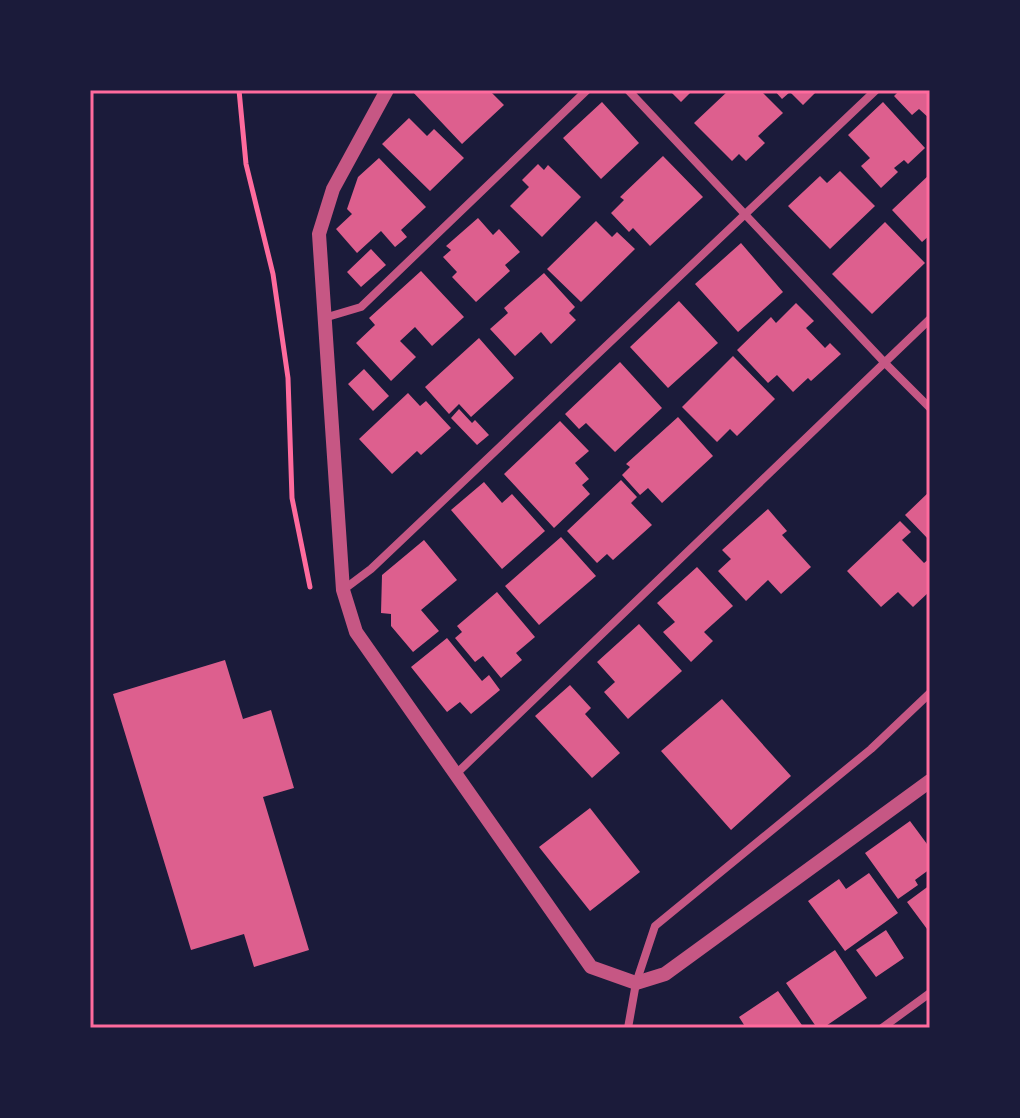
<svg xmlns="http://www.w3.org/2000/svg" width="1020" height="1118" viewBox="0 0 1020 1118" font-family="Commissioner,sans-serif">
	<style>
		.building { fill: #dd5f8e }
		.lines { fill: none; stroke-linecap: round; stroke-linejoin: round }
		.path { stroke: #ff6b9d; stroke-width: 5 }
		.minor { stroke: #c65784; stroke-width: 8 }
		.tertiary { stroke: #c65784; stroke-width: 14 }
		.neatline { fill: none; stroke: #ff6b9d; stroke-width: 3 }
	</style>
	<rect width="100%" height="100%" fill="#1b1b3a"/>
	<path class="building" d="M411,90H489L504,105L462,144Z
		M669,90H693L681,102Z
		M729,90H760L783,113L758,136L765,143L746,161L739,154L732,161L694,123Z
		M774,90H818L803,105L790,92L782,99Z
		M900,90H930V119L919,109L912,115L894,96Z
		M602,102L639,143L601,179L563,138Z
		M883,102L925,148L908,164L904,160L894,168L898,172L881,188L861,166L870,158L848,135Z
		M409,118L427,136L434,129L464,158L430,191L382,144Z
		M663,156L703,197L650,246L633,228L629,232L611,213L624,200L620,197Z
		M379,158L426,207L401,230L407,237L395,247L381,231L357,253L336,229L352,214L347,209L358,177Z
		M538,164L544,170L548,165L581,197L542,237L510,206L529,187L522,180Z
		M840,171L875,206L830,249L788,206L820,176L827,183Z
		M930,174V235L922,242L892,210Z
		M478,218L493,235L499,229L520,252L505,265L510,271L476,302L452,277L457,272L443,257L451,250L446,246Z
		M596,221L612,237L617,232L635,249L581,302L547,269Z
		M885,222L925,263L872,314L832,274Z
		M741,243L783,292L738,332L695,284Z
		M371,249L386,265L361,287L347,272Z
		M421,271L464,317L432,346L415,327L400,341L416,357L391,381L356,343L375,325L369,318Z
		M544,273L575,307L569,313L576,320L551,344L541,332L515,356L490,329L508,313L504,308Z
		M679,301L718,343L668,388L630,347Z
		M796,303L814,321L806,328L825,348L830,343L841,354L811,381L808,378L793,392L777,375L768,383L737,350L771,317L776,323Z
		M479,338L514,378L471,417L459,404L449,414L425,387Z
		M733,356L775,399L737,436L730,429L717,442L682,407Z
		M620,362L662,408L615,452L586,423L579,429L565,414Z
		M364,369L389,396L373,411L348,384Z
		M408,393L420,406L426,401L451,428L421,455L417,451L392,474L359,439Z
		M459,409L472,423L475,420L489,435L477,445L451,418Z
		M678,417L713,456L662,503L648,488L640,495L622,475L630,467L626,464Z
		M560,421L589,451L575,463L589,479L582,485L590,494L554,528L504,474Z
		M621,480L637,497L631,503L652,525L613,560L607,554L597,563L567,531Z
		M484,482L502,503L512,494L545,531L502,569L451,510Z
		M930,491V541L905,515Z
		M768,509L787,531L782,535L811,567L781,594L768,580L746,601L718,571L731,559L722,550Z
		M900,521L911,532L902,540L924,563L930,558V591L913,607L898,592L881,607L847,571Z
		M561,537L596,576L539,625L505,586Z
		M424,540L457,580L421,610L439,631L413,652L391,626V614L381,613L382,575Z
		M697,567L733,606L704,632L713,641L691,662L663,632L675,622L657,603Z
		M497,592L535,637L516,653L522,660L501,678L483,656L475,662L455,638L462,632L457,626Z
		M639,624L682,671L628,719L604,692L615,682L597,662Z
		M447,638L482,681L489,675L500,690L471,714L460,702L447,712L411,667Z
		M225,660L243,719L271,710L294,788L263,797L309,950L254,967L244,934L191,950L113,694Z
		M570,685L591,708L585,714L620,753L592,778L535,716Z
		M722,699L791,776L731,830L661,751Z
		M590,808L640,872L590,911L539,847Z
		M910,821L930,848V869L915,880L918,885L898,899L865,853Z
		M869,873L898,913L845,951L808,901L839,879L846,889Z
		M930,885V933L907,902Z
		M886,930L904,958L876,977L856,950Z
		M835,950L867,998L823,1028H817L786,983Z
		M778,991L804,1028H746L739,1017Z"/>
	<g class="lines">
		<path class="path" d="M239,90L246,164L273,274L288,378L292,498L310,587"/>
		<path class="minor" d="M628,90L885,363L930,408
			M324,318L361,307L587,90
			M343,590L371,569L876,90
			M456,774L930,319
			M628,1028L636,983L655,926L871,749L930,693
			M882,1028L930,993"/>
		<path class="tertiary" d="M387,90L333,189L319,234L343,590L356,632L591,967L636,983L665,974L930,781"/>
	</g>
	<rect width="1020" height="1118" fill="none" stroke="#1b1b3a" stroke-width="184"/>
	<rect x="92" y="92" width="836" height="934" class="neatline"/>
</svg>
